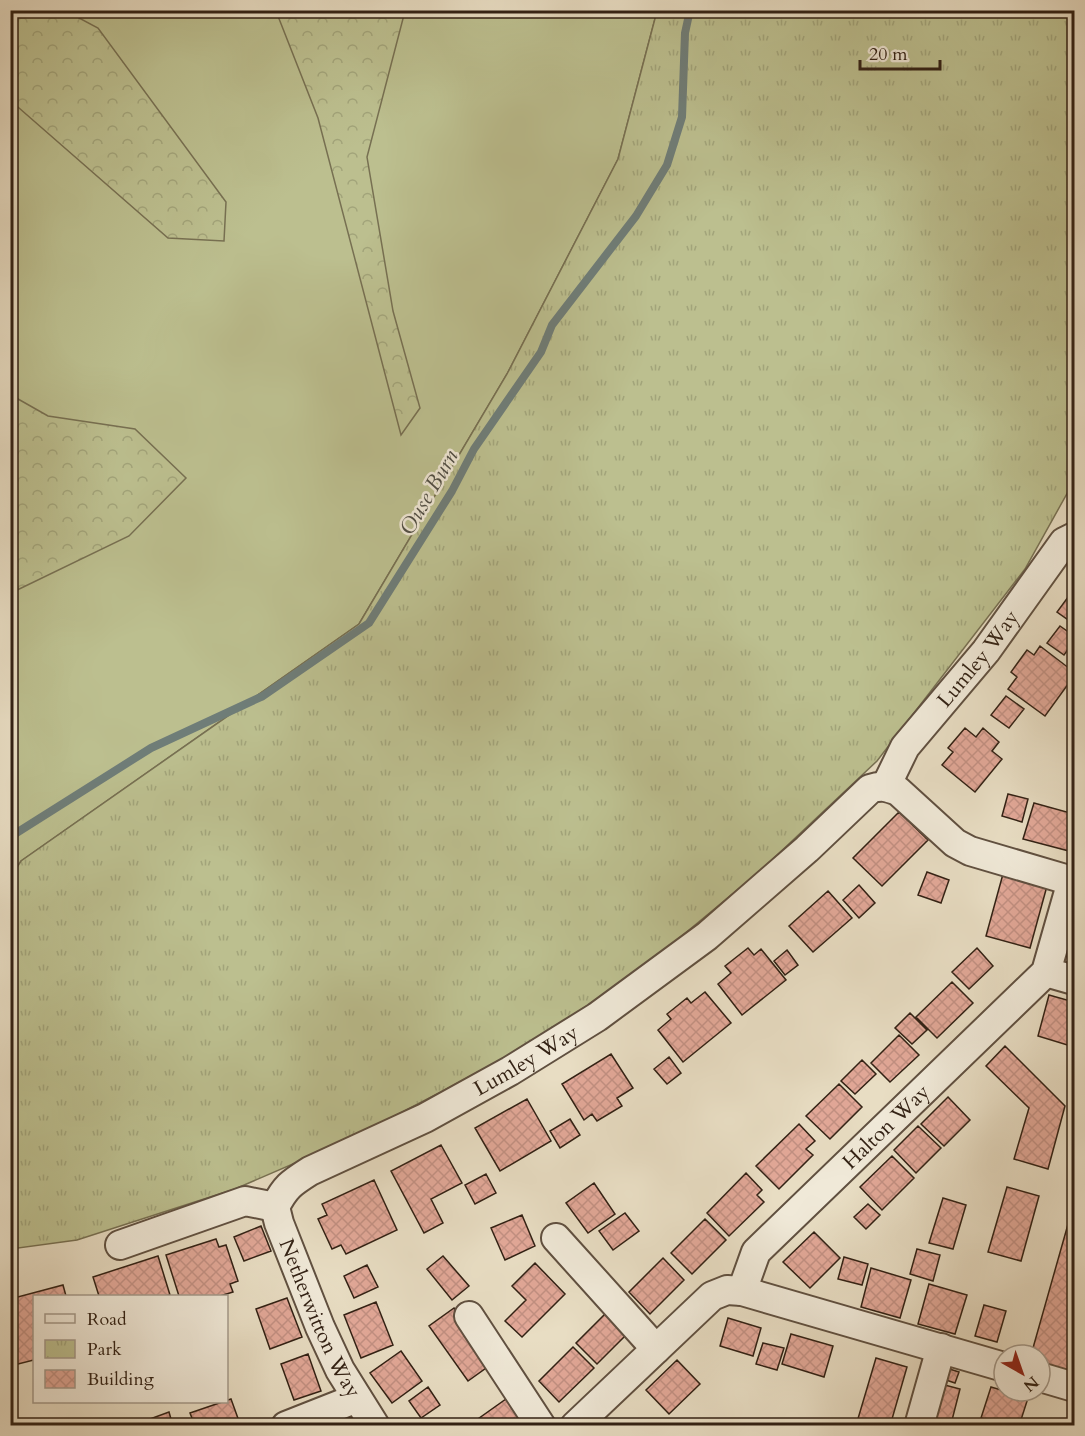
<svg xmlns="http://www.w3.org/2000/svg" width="1085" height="1436" viewBox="0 0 1085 1436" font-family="Cardo,serif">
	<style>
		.grass { fill: #bcbf8f; stroke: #777052; stroke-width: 1.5 }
		.forest { fill: url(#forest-crowns); stroke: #777052; stroke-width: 1.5 }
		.park { fill: url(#park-tufts); stroke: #777052; stroke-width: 1.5 }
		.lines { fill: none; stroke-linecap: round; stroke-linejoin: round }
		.stream { stroke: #6f7d78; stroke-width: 8 }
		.building { fill: url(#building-cross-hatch); stroke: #322114; stroke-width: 1.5 }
		.minor-casing { stroke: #605040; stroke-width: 32 }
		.minor { stroke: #f0e9d8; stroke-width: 28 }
		.labels { text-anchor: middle; stroke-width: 5; stroke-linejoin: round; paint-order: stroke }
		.street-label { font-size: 21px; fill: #322114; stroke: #f0e9d8 }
		.water-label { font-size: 22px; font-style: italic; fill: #514f46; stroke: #f0e9d8 }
	</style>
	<defs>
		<pattern id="forest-crowns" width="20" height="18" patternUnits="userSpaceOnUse" patternTransform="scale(1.5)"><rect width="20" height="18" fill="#bcbf8f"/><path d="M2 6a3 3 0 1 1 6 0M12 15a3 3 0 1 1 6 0" fill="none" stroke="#a2a47a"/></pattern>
		<pattern id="park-tufts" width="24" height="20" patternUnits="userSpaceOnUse" patternTransform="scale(1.5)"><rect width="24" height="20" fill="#bcbf8f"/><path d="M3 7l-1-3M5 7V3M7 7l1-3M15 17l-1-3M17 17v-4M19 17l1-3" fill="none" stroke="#a2a47a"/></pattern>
		<pattern id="building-cross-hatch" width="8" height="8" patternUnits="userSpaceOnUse" patternTransform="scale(1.5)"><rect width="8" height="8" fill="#e2a898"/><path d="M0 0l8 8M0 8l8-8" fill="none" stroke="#c29082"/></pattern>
	</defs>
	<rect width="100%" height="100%" fill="#e8ddc3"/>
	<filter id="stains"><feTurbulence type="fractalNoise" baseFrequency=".00333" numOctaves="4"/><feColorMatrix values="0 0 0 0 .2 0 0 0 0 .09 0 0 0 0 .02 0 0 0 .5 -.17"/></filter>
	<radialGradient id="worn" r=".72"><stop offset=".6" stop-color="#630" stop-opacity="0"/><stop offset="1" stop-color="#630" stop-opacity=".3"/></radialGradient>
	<path class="grass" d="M11,11H657L618,159L507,374L359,624L21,861L11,878Z"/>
	<path class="forest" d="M11,10L66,11L98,28L226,202L224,241L168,238L11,101Z
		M276,11H405L367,157L393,311L420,408L401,435L318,118Z
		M11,395L48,416L135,429L186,478L129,536L11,593Z"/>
	<path class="park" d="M657,11H1074V481L1025,569L877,761L759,872L637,973L524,1047L441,1092L346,1141L235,1189L77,1240L11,1249L10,878L21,861L359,624L507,374L618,159Z"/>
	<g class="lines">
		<path class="stream" d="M10,837L151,748L263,696L369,623L452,491L474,449L541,352L552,325L636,216L667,165L682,117L685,33L690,10"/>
	</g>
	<path class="building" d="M1074,589V624L1057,612Z
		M1060,626L1074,636V641L1064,655L1047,643Z
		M1040,646L1074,672V676L1045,716L1008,689L1017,677L1011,672L1027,650L1034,655Z
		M1006,696L1024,709L1009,728L991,715Z
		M965,728L976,737L983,728L999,742L992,751L1002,759L975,792L942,765L953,752L948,748Z
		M1008,794L1028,799L1022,822L1002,816Z
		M1034,803L1074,814V831L1069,851L1023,839Z
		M899,812L928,840L882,886L853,858Z
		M927,872L949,880L941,903L918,895Z
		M1003,874L1047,886L1030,948L986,936Z
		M859,885L875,903L859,918L843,900Z
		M828,891L852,918L813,952L789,926Z
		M748,948L754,955L761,949L786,980L742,1015L718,984L731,973L725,966Z
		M977,948L993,966L969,989L952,972Z
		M787,950L798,965L785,975L774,961Z
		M952,982L973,1003L937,1038L916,1017Z
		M705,992L731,1023L683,1062L658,1030L671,1019L667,1014L687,998L691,1003Z
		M1049,995L1074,1002V1047L1038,1036Z
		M910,1013L927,1030L912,1044L895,1028Z
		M899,1035L919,1055L890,1082L871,1063Z
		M1005,1046L1065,1106L1048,1169L1014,1159L1029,1108L986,1066Z
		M611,1054L633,1088L617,1098L622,1106L597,1121L592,1114L584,1120L562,1084Z
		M669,1057L681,1073L667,1084L654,1069Z
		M862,1060L876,1074L855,1094L841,1081Z
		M839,1084L862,1107L830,1139L806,1116Z
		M948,1097L970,1120L944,1146L921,1124Z
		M527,1099L551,1141L500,1171L475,1128Z
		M570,1119L580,1135L560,1148L550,1131Z
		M799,1124L815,1141L806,1149L813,1155L779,1189L756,1166Z
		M918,1126L941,1148L916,1173L894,1150Z
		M441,1145L462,1183L431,1199L443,1223L424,1233L391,1171Z
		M892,1156L914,1178L882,1210L860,1187Z
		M746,1173L762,1190L757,1195L764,1202L729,1236L707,1213Z
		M486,1174L496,1193L475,1204L465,1185Z
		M374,1180L397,1230L346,1254L341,1245L332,1249L318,1219L327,1215L322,1204Z
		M594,1183L615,1214L588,1233L566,1203Z
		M1007,1187L1039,1196L1021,1261L988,1252Z
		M943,1198L966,1205L953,1249L929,1243Z
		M1074,1203V1373L1040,1363V1355H1031Z
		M868,1204L880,1215L866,1229L854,1217Z
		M625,1213L639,1231L613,1250L599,1231Z
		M522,1215L535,1246L505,1260L491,1228Z
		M705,1219L726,1240L692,1274L671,1253Z
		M261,1226L271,1251L244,1261L234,1237Z
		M814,1232L840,1258L810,1288L783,1262Z
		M216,1239L219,1247L226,1245L238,1281L230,1284L233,1292L220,1296H179L166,1255Z
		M917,1249L940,1255L933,1281L910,1274Z
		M158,1256L170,1295L165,1296H99L93,1277Z
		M443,1256L469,1286L452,1300L427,1269Z
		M844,1257L868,1264L862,1285L838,1279Z
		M663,1258L684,1280L650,1314L629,1292Z
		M535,1263L565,1294L522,1337L505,1321L526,1300L512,1286Z
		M367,1265L378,1287L354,1298L344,1276Z
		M871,1268L911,1280L900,1318L861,1307Z
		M929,1284L967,1295L955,1334L918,1324Z
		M63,1285L66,1296H34V1360L10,1366V1299Z
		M287,1298L302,1337L270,1349L256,1309Z
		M376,1302L393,1345L361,1358L344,1315Z
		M984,1305L1006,1311L997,1342L975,1336Z
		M454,1308L493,1363L468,1381L429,1326Z
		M610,1309L631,1330L597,1364L576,1343Z
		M728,1318L761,1328L753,1356L720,1346Z
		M791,1334L833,1346L824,1377L782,1364Z
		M763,1343L784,1348L777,1370L756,1364Z
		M573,1347L594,1368L559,1402L539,1381Z
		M401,1351L422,1381L392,1403L370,1373Z
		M308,1354L321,1391L294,1400L281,1364Z
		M876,1358L907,1367L890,1426H869L857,1422Z
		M677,1360L700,1384L669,1414L646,1390Z
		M943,1367L959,1372L955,1383L940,1378Z
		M937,1383L960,1389L951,1424L927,1417Z
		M428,1387L440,1405L421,1418L409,1401Z
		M991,1387L1028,1398L1019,1426H1007L981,1418Z
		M231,1399L240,1424L236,1426H195L190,1413Z
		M506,1399L525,1426H468Z
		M344,1411L353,1426H322Z
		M169,1412L173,1426H131Z
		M721,1420H769V1426H721Z"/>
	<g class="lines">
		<g class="minor-casing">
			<g id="minor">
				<path id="s1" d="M886,786L905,747L986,651L1064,542L1074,537"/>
				<path d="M1046,972L1074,980"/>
				<path id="s2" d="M275,1207C285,1187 291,1183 310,1171L425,1118L510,1071L597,1017L707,936L807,849L870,789C882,785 887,787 898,791L955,843L970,851L1072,881"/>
				<path id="s3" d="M275,1207L279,1223L320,1327L340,1370L375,1426"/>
				<path d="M556,1238L656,1349"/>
				<path d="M120,1245L245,1201L275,1207"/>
				<path id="s4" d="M742,1291L756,1252L1046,972L1072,881H1074"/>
				<path d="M469,1316L541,1426"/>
				<path d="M1040,1377L1074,1387"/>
				<path d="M286,1426L357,1398"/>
				<path d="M575,1426L712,1296L727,1290L742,1291L1004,1367"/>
				<path d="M919,1426L941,1348"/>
			</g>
		</g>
		<use href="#minor" class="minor"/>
	</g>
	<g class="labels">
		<g class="street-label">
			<text dy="7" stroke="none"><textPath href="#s1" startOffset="158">Lumley Way</textPath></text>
			<text dy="7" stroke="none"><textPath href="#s2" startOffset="294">Lumley Way</textPath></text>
			<text dy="7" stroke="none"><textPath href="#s4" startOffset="222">Halton Way</textPath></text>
			<text dy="7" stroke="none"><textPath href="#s3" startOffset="120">Netherwitton Way</textPath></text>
		</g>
		<g class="water-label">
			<text transform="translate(428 492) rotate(-60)" y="8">Ouse Burn</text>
		</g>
	</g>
	<rect width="1085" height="1436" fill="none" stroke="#e8ddc3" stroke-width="36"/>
	<rect x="12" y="12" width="1061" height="1412" fill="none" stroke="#322114" stroke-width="3"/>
	<rect x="18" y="18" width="1049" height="1400" fill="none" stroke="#322114" stroke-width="1.5"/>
	<rect x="33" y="1295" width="195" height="108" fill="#f0e9d8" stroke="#a4998a" stroke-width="1.5"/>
	<rect x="45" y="1314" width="30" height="9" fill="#f0e9d8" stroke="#a4998a" stroke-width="1.5"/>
	<text x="87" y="1325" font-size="18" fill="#322114">Road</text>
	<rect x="45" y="1340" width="30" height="18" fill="url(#park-tufts)" stroke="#a4998a" stroke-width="1.5"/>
	<text x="87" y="1355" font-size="18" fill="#322114">Park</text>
	<rect x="45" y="1370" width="30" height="18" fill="url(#building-cross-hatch)" stroke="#a4998a" stroke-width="1.5"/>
	<text x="87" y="1385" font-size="18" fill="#322114">Building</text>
	<g transform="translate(1022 1373) rotate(140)"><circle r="28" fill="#f0e9d8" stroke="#a4998a" stroke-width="1.5"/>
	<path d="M0-4.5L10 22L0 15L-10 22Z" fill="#8f2418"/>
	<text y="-9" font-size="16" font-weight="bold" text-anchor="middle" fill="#322114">N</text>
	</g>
	<path d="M860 60v9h80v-9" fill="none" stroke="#322114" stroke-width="3"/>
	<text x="869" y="60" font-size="18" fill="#322114" stroke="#f0e9d8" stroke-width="4.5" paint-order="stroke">20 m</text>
	<rect width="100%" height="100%" filter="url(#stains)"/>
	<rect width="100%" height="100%" fill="url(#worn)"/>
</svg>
